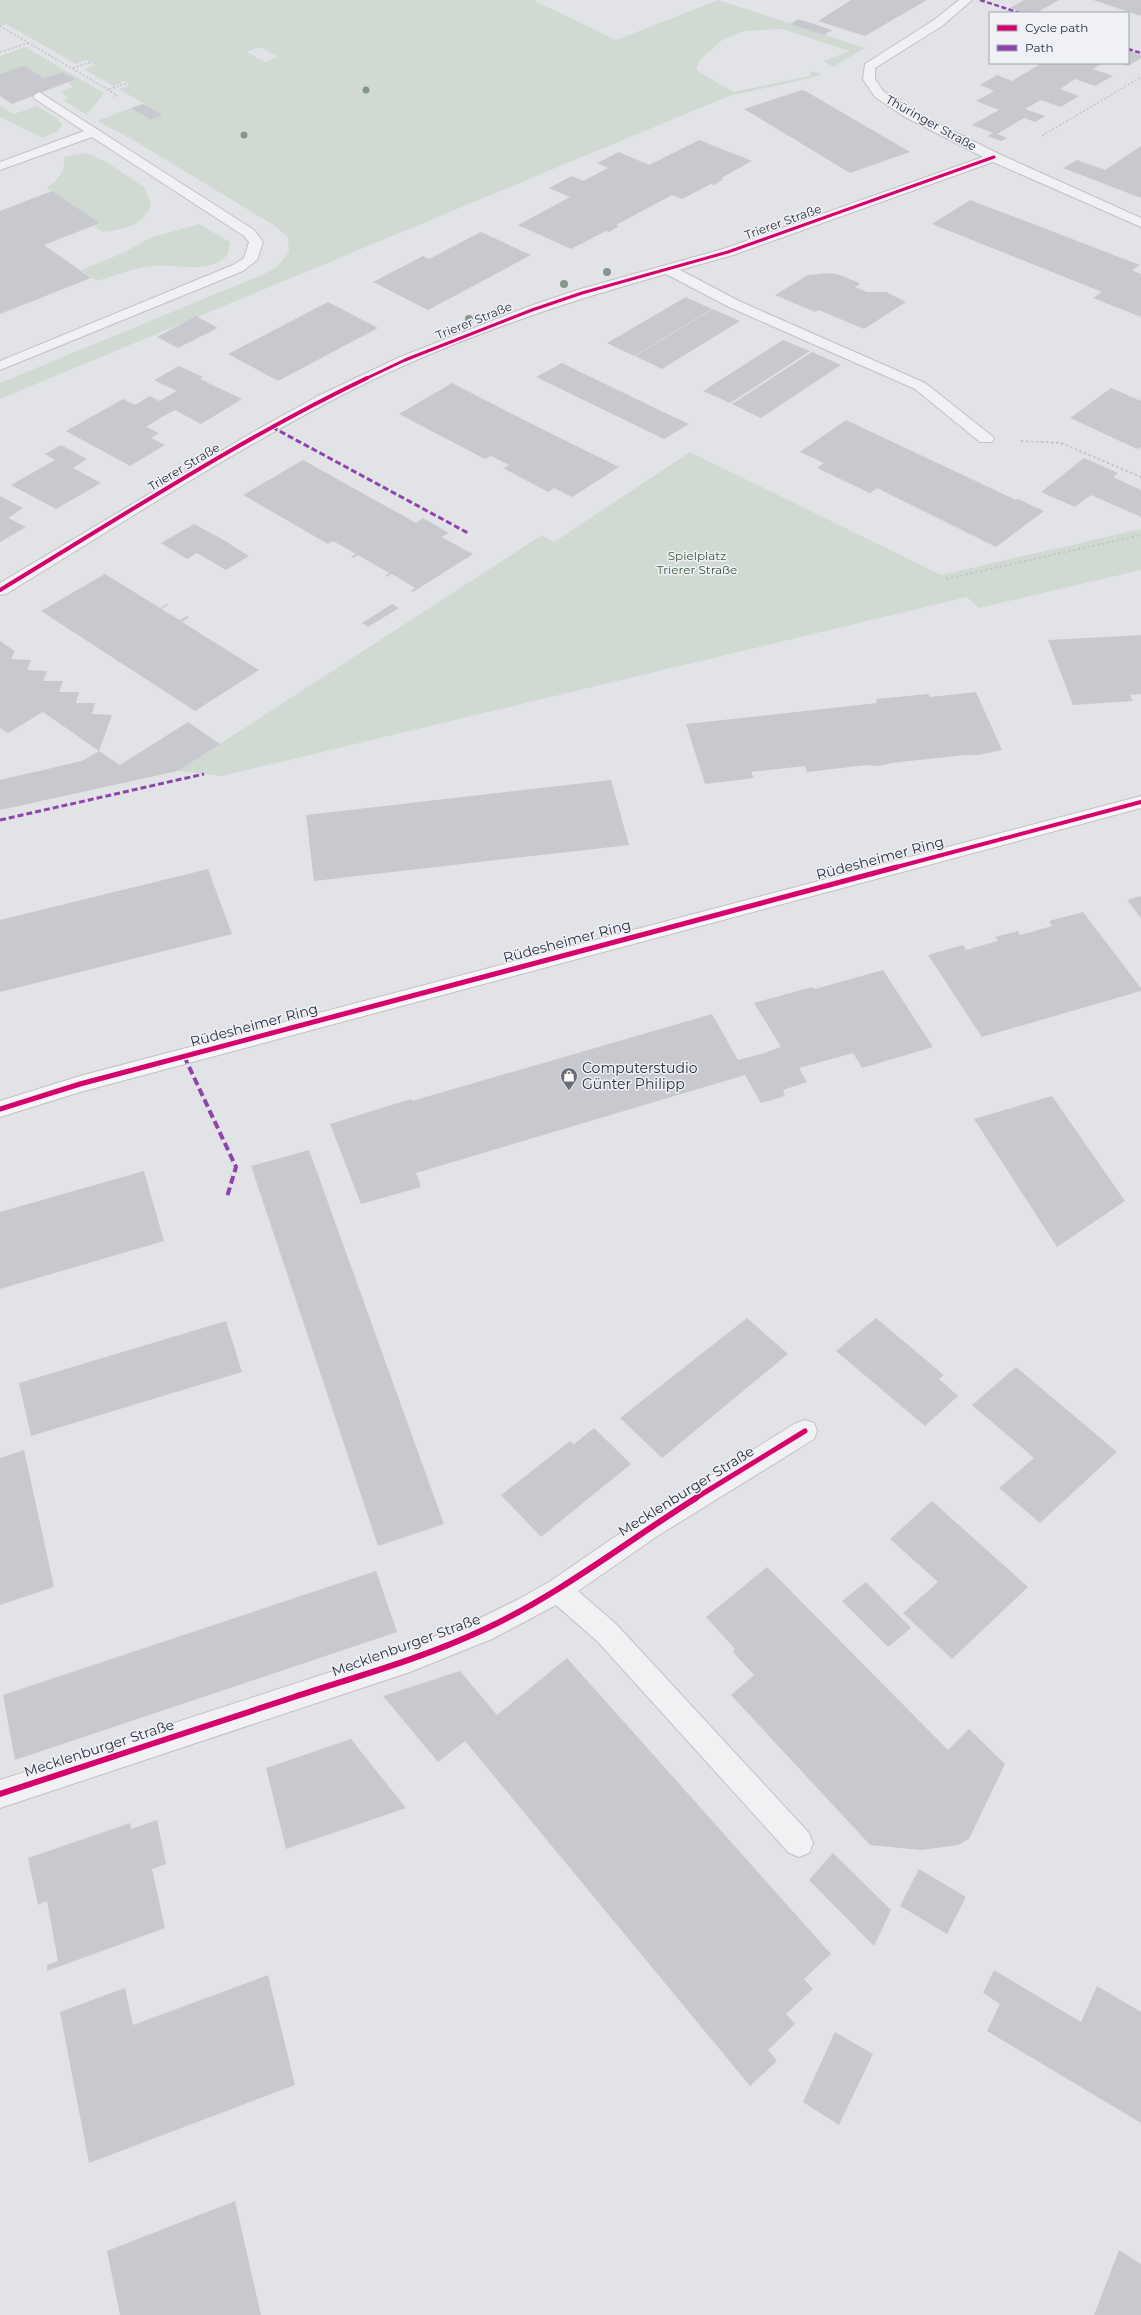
<svg xmlns="http://www.w3.org/2000/svg" width="1141" height="2315" viewBox="0 0 1141 2315" font-family="Montserrat,sans-serif">
	<style>
		.green { fill: #d0dad3; fill-rule: evenodd }
		.building { fill: #c8c9ce }
		.lines { fill: none; stroke-linecap: round; stroke-linejoin: round }
		.minor-casing { stroke: #c0c1c5; stroke-width: 2 }
		.major-casing { stroke: #bec0c5; stroke-width: 2 }
		.path-far1 { stroke: #c4c4ca; stroke-width: 1.5; stroke-dasharray: 2 2; stroke-linecap: butt }
		.path { stroke: #c4c4ca; stroke-width: 2; stroke-dasharray: 2.5 2.5; stroke-linecap: butt }
		.minor { fill: #f1f1f4; fill-rule: evenodd }
		.major { fill: #f6f6f6; fill-rule: evenodd }
		.quiet-far2 { stroke: #8e44ad; stroke-width: 2.5; stroke-dasharray: 5 2.5; stroke-linecap: butt }
		.quiet-far1 { stroke: #8e44ad; stroke-width: 3; stroke-dasharray: 6 3; stroke-linecap: butt }
		.quiet { stroke: #8e44ad; stroke-width: 4; stroke-dasharray: 8 4; stroke-linecap: butt }
		.cycleway-far3-casing { stroke: #f0f1f6; stroke-width: 4.5 }
		.cycleway-far2-casing { stroke: #f0f1f6; stroke-width: 6 }
		.cycleway-far1-casing { stroke: #f0f1f6; stroke-width: 8 }
		.cycleway-casing { stroke: #f0f1f6; stroke-width: 9 }
		.cycleway-far3 { stroke: #d6006c; stroke-width: 3 }
		.cycleway-far2 { stroke: #d6006c; stroke-width: 4 }
		.cycleway-far1 { stroke: #d6006c; stroke-width: 5 }
		.cycleway { stroke: #d6006c; stroke-width: 6 }
		.tree { fill: #849888 }
		.labels { text-anchor: middle; stroke-width: 3; stroke-linejoin: round; paint-order: stroke }
		.far-street-label { font-size: 12px; fill: #2a2c3f; stroke: #f0f1f6 }
		.far-park-label { font-size: 12px; fill: #385a3a; stroke: #f0f1f6 }
		.street-label { font-size: 14px; fill: #2a2c3f; stroke: #f0f1f6 }
		.poi-label { font-size: 14px; fill: #2a2c3f; stroke: #f0f1f6; text-anchor: start }
	</style>
	<rect width="100%" height="100%" fill="#e2e3e7"/>
	<path class="green" d="M0,0H533L616,40L718,0L865,48L833,67L824,61L849,51L783,29L743,31L721,41L700,60L696,70L733,92L810,76V71L822,74L815,77L729,96L0,399V383L264,274L278,266L289,252L288,238L275,226L130,138L97,121L131,108L151,120L163,115L119,89L130,85L125,81L113,86L84,69L95,65L87,60L76,64L6,24L0,26ZM260,47L278,57L265,62L247,52Z
		M25,47L104,93L87,115L63,100L69,98L60,92L73,87L67,82L76,79L62,72L44,78L0,74V56Z
		M0,106L14,114L37,106L58,119L62,125L58,131L43,138L0,117Z
		M87,153L108,163L144,187L151,204C145,225 123,230 103,232L94,226L100,223L46,187C57,182 67,170 64,157Z
		M199,224L230,242L228,254C211,276 175,263 151,266C132,269 115,275 97,281L81,270L123,253L150,238Z
		M690,452L941,575L1141,529V570L979,608L967,597L222,776L178,771L542,535L554,542Z"/>
	<path class="building" d="M851,0H927L865,36L818,21Z
		M1024,0H1059L1036,13H1025L1010,8Z
		M1093,0H1141V16Z
		M798,19L811,23L832,30L824,35L790,24Z
		M1128,50L1141,55V58L1128,66L1119,63H1128Z
		M1042,63H1103L1093,69L1113,76L1095,86L1075,79L1060,89L1079,96L1061,107L1041,100L1025,109L1045,116L1035,122L1024,118L997,134L1007,138L1001,141L987,136L993,133L972,125L999,110L976,101L994,91L980,85L997,75L1012,81Z
		M24,66L44,78L62,72L76,79L12,104L0,96V74Z
		M802,90L807,92L910,152L850,173L744,109Z
		M143,104L147,106L163,115L151,120L131,108Z
		M699,140L752,161L721,178L723,179L714,185L711,184L682,199L672,195L616,225L619,226L609,232L606,231L571,249L518,225L570,197L549,188L572,176L583,181L608,168L597,163L619,152L649,165Z
		M1141,146V198L1063,168L1077,160L1105,170Z
		M52,191L100,223L44,245L91,278L0,314V211Z
		M970,200L1140,265L1132,270L1141,274V317L1093,298L1102,292L932,224Z
		M481,232L531,255L428,310L373,282L423,256L429,259Z
		M829,273L840,275L857,282L860,284L855,287L867,292H886L906,302L864,329L819,310L815,312L775,295L808,275Z
		M686,297L712,309L634,356L607,343Z
		M328,302L378,328L278,381L228,354Z
		M713,309L740,321L662,369L635,356Z
		M196,316L218,328L178,348L157,337Z
		M783,340L810,351L730,403L703,391Z
		M812,352L841,365L761,418L732,404Z
		M562,363L659,410L689,424L664,439L536,377Z
		M179,366L203,377L200,379L242,399L201,424L175,410L160,418L146,427L159,433L151,438L165,445L130,466L66,431L123,399L135,405L150,396L159,401L177,391L154,380Z
		M452,383L538,427L619,467L572,497L554,488L548,492L503,468L509,465L491,456L485,459L399,414Z
		M1111,388L1141,401V447L1137,449L1070,418Z
		M846,420L1016,500L1018,499L1044,511L996,547L877,488L870,493L817,468L824,463L800,452Z
		M61,445L87,459L73,468L101,483L56,509L11,485L55,460L45,454Z
		M1084,458L1118,473L1113,477L1141,490V517L1091,495L1075,507L1041,492Z
		M303,460L416,523L423,518L449,533L441,537L473,554L413,592L411,591L415,588L392,574L386,577L385,576L389,573L358,555L353,558L351,557L356,554L333,541L328,544L243,495Z
		M0,496L23,508L8,518L26,527L0,542Z
		M194,524L222,539L249,556L226,570L197,553L187,559L161,543Z
		M105,574L160,608L167,604L168,605L161,609L180,620L187,616L189,617L182,622L259,670L195,711L41,611Z
		M392,604L399,608L368,627L362,623Z
		M1141,635V694L1130,695L1133,701L1073,705L1048,640Z
		M0,641L15,651L11,659L31,660L27,670L47,671L43,681H63L59,692H79L76,703H95L92,714L112,715L99,751L43,712L8,733L0,728Z
		M976,692L1002,750L978,755H965L891,763L880,766L867,765L807,772L805,766L751,772L754,778L705,784L686,724L877,703L876,699L928,694L930,697Z
		M188,722L220,744L178,771L0,810V780L82,761L99,751L120,765Z
		M611,780L629,845L314,881L306,815Z
		M208,869L232,934L0,992V920Z
		M1141,896V918L1127,900Z
		M1083,912L1141,988V991L982,1037L928,955L963,945L966,950L998,941L995,937L1018,931L1020,935L1052,926L1049,921Z
		M883,970L933,1047L862,1068L853,1053L799,1068L807,1082L783,1090L785,1096L761,1103L745,1075L416,1173L421,1187L361,1204L330,1124L411,1099L412,1101L712,1014L738,1060L761,1054L781,1047L754,1003L812,987L815,989Z
		M1052,1096L1125,1201L1057,1247L974,1119Z
		M309,1150L444,1524L378,1546L251,1166Z
		M144,1171L164,1241L0,1289V1212Z
		M747,1318L788,1354L662,1458L620,1418Z
		M876,1318L944,1375L939,1379L958,1396L925,1426L836,1351Z
		M226,1321L242,1372L31,1436L19,1383Z
		M1016,1367L1117,1452L1040,1523L999,1488L1034,1458L972,1405Z
		M594,1428L631,1464L541,1537L501,1495L570,1441L574,1444Z
		M24,1450L54,1587L0,1605V1458Z
		M932,1501L1028,1587L952,1659L903,1613L938,1582L890,1539Z
		M767,1567L948,1750L969,1729L1005,1764L969,1839L958,1845L921,1850L870,1845L731,1695L754,1675L733,1652L735,1649L706,1617Z
		M376,1571L397,1632L15,1760L3,1695Z
		M866,1582L911,1628L888,1647L842,1601Z
		M567,1658L831,1954L804,1979L813,1989L786,2014L795,2024L768,2050L777,2061L750,2086L465,1741L438,1762L383,1696L460,1671L497,1715Z
		M351,1739L406,1808L286,1849L266,1768Z
		M157,1820L166,1864L152,1869L165,1928L47,1971V1965L58,1961L47,1901L38,1905L28,1858L130,1823L131,1829Z
		M833,1853L891,1910L874,1946L809,1880Z
		M919,1869L966,1897L947,1934L900,1906Z
		M994,1970L1081,2022L1097,1986L1141,2012V2123L987,2031L1000,2004L983,1993Z
		M268,1975L295,2085L89,2163L60,2012L125,1988L133,2025Z
		M835,2032L873,2054L839,2125L803,2102Z
		M235,2201L261,2315H120L107,2251Z
		M1119,2250L1141,2264V2315H1094Z"/>
	<g class="lines">
		<g class="minor-casing">
			<path id="minor" d="M959,0H972L942,26L875,68V79L883,91L913,111L999,154L1141,218V227L993,162L733,255L680,270L739,301L925,383L992,436L994,439L992,442H980L915,389L729,307L666,274C550,306 434,346 327,403C217,461 112,529 6,594L0,595V583L253,432L318,396L400,357L527,307L577,290L723,249L983,157L905,117L875,97L863,79L865,64L934,20Z
				M39,92L254,230L263,242L257,260L243,271L0,370V361L233,265L244,258L249,242L244,236L92,137L0,170V162L84,131L35,99L33,96Z
				M805,1420L814,1423L817,1431L814,1439L659,1535L578,1591L616,1624L809,1833L813,1843L809,1853L799,1857L789,1853L598,1642L556,1605L492,1639L410,1672L0,1808V1780L410,1646L474,1621L517,1600L549,1582L641,1519L796,1423Z"/>
		</g>
		<g class="major-casing">
			<path id="major" d="M1141,796V808L80,1092L0,1117V1101L80,1076Z"/>
		</g>
		<path class="path-far1" d="M0,26L117,95L113,98
			M0,52L28,43
			M73,68L91,62
			M109,89L128,83
			M1042,136L1141,77"/>
		<path class="path" d="M1021,441L1061,443L1141,477
			M946,579L1141,535"/>
		<use href="#minor" class="minor"/>
		<use href="#major" class="major"/>
		<path class="quiet-far2" d="M980,0L1020,13
			M1128,49L1141,53"/>
		<path class="quiet-far1" d="M272,427L468,533
			M0,820L204,774"/>
		<path class="quiet" d="M184,1056L236,1167L227,1197"/>
		<g class="cycleway-far3-casing">
			<path id="cycleway-far3" d="M365,379L405,360L532,310L582,293L728,252L994,157"/>
		</g>
		<g class="cycleway-far2-casing">
			<path id="cycleway-far2" d="M0,590C121,517 240,439 367,378
				M893,868L1141,802"/>
		</g>
		<g class="cycleway-far1-casing">
			<path id="cycleway-far1" d="M0,1109L80,1084L897,867
				M694,1499L805,1431"/>
		</g>
		<g class="cycleway-casing">
			<path id="cycleway" d="M0,1794C98,1762 196,1729 294,1697C358,1676 424,1658 485,1629C560,1594 626,1542 696,1498"/>
		</g>
		<use href="#cycleway-far3" class="cycleway-far3"/>
		<use href="#cycleway-far2" class="cycleway-far2"/>
		<use href="#cycleway-far1" class="cycleway-far1"/>
		<use href="#cycleway" class="cycleway"/>
	</g>
	<g class="tree">
		<circle cx="366" cy="90" r="3.5"/>
		<circle cx="244" cy="135" r="3.5"/>
		<circle cx="607" cy="272" r="4"/>
		<circle cx="564" cy="284" r="4"/>
		<circle cx="469" cy="319" r="4"/>
	</g>
	<defs>
		<g id="shop-pin" transform="scale(0.9)"><path d="M0 17L-7.5 6A9.5 9.5 0 1 1 7.5 6Z" fill="#6a6c7a" stroke="#f0f1f6"/><path d="M-5-2.5h2.3a2.7 3.5 0 0 1 5.4 0H5L5.5 6h-11ZM-1.5-2.5h3a1.5 2.3 0 0 0-3 0Z" fill="#fff"/></g>
	</defs>
	<g fill-rule="evenodd">
		<use href="#shop-pin" x="569" y="1076"/>
	</g>
	<g class="labels">
		<g class="far-street-label">
			<text transform="translate(931 123) rotate(29)" y="4">Thüringer Straße</text>
			<text transform="translate(783 222) rotate(-20)" y="4">Trierer Straße</text>
			<text transform="translate(474 321) rotate(-22)" y="4">Trierer Straße</text>
			<text transform="translate(184 467) rotate(-31)" y="4">Trierer Straße</text>
		</g>
		<g class="far-park-label">
			<text x="697" y="560">Spielplatz<tspan x="697" dy="14">Trierer Straße</tspan></text>
		</g>
		<g class="street-label">
			<text transform="translate(880 858) rotate(-15)" y="5">Rüdesheimer Ring</text>
			<text transform="translate(567 941) rotate(-15)" y="5">Rüdesheimer Ring</text>
			<text transform="translate(254 1025) rotate(-15)" y="5">Rüdesheimer Ring</text>
			<text transform="translate(686 1491) rotate(-32)" y="5">Mecklenburger Straße</text>
			<text transform="translate(406 1645) rotate(-20)" y="5">Mecklenburger Straße</text>
			<text transform="translate(99 1748) rotate(-18)" y="5">Mecklenburger Straße</text>
		</g>
		<g class="poi-label">
			<text x="582" y="1073">Computerstudio<tspan x="582" dy="16">Günter Philipp</tspan></text>
		</g>
	</g>
	<rect x="989" y="12" width="140" height="52" fill="#f0f1f6" stroke="#a1a2ad"/>
	<rect x="997" y="25" width="20" height="6" fill="#d6006c" stroke="#a1a2ad"/>
	<text x="1025" y="32" font-size="12" fill="#2a2c3f">Cycle path</text>
	<rect x="997" y="45" width="20" height="6" fill="#8e44ad" stroke="#a1a2ad"/>
	<text x="1025" y="52" font-size="12" fill="#2a2c3f">Path</text>
</svg>
